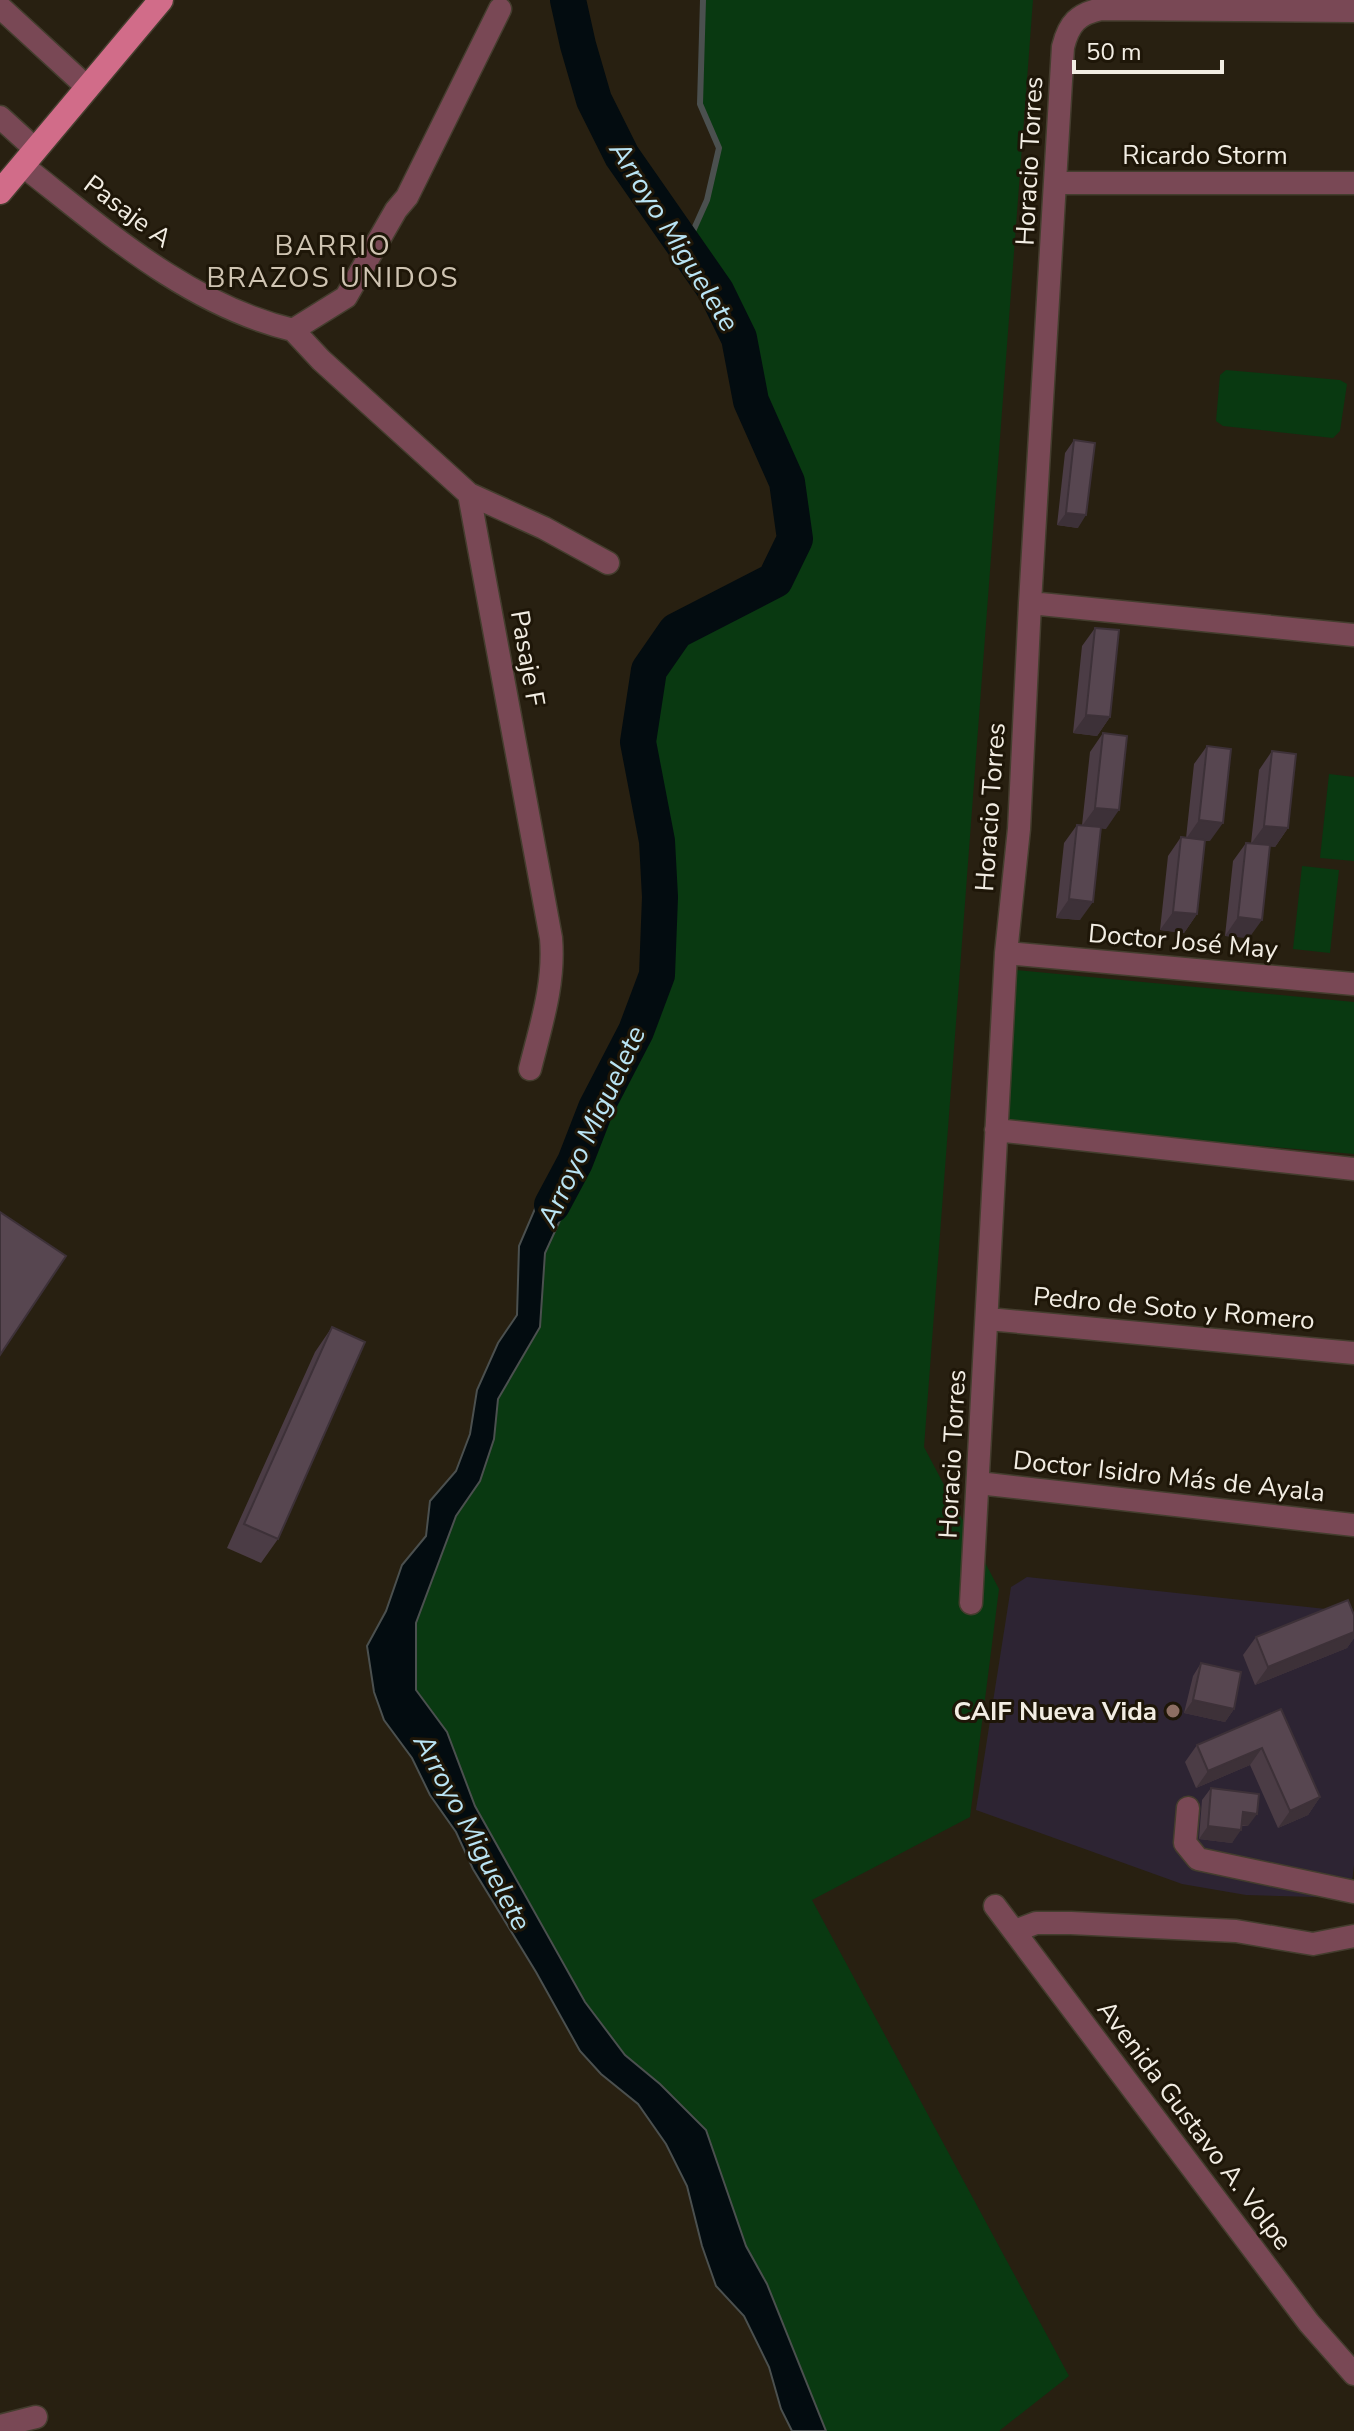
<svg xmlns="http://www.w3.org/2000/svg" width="1354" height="2431" viewBox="0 0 1354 2431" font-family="'Nunito Sans',sans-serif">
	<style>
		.education { fill: #2d2433 }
		.green { fill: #093911 }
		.water { fill: #030c10; stroke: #4b504f; stroke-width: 2 }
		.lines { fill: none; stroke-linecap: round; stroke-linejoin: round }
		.stream { stroke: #4b504f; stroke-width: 6 }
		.river { stroke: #030c10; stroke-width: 36 }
		.minor-casing { stroke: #443d2e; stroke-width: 25 }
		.major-casing { stroke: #443d2e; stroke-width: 27 }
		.minor { stroke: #794855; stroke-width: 22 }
		.major { stroke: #d16c89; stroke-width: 24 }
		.wall { fill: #4b3c45 }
		.shaded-wall { fill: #3d3138 }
		.building { fill: #574650; stroke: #3d3138; stroke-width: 2 }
		.education-dot { fill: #8d6e63; stroke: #1e1608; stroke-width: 3 }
		.labels { text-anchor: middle; stroke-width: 6; stroke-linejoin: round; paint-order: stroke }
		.street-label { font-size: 26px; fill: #f2ede3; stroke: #1e1608 }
		.poi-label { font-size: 26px; font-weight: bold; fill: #f2ede3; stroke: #1e1608; text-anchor: end }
		.water-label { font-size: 28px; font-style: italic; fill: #b9e4f4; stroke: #1e1608 }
		.neighbourhood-label { font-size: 28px; letter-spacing: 2px; fill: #cfc4b2; stroke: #1e1608 }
	</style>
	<rect width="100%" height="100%" fill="#282011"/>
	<path class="education" d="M1027,1577L1354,1612V1865L1350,1898L1246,1895L1182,1884L976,1810L1011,1587Z"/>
	<path class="green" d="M703,0H1033L924,1447L999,1589L970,1817L812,1900L1069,2376L999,2431H826L767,2284L746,2246L706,2130L660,2084L625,2055L585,2002L475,1806L447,1732L416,1690V1623L442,1548L456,1516L480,1481L494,1439L498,1399L540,1327L545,1253L573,1192L575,1162L596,1108L636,1031L657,975L660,897L657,841L638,742L649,670L676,631L775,580L795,539L787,482L751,401L739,338L716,291L685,249L707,200L718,148L700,104Z
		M1226,370L1340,380L1347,384L1340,431L1333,438L1223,426L1216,421L1220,375Z
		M1329,774L1354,777V861L1320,858Z
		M1302,866L1339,870L1330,953L1293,949Z
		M1016,970L1354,1002V1154L1008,1124Z"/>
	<path class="water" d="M575,1162L573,1192L545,1253L540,1327L498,1399L494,1439L480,1481L456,1516L416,1623V1690L447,1732L475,1806L585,2002L625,2055L660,2084L706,2130L746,2246L767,2284L826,2431H792L781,2409L769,2367L744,2316L716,2286L702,2246L687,2186L666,2144L638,2104L601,2074L580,2051L536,1972L473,1869L456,1832L430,1795L412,1758L384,1720L374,1692L367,1646L386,1611L402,1565L426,1536L430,1501L456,1471L470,1434L477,1390L498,1343L517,1315L519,1246L540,1197Z"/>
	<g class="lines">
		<path class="stream" d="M685,249L707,200L719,148L700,104L703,0"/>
		<path class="river" d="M552,1205L575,1162L596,1108L636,1031L657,975L660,897L657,841L638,742L649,670L676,631L775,580L795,539L787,482L751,401L739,338L716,291L622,156L594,100L578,45L568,0"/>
		<g class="minor-casing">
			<path id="minor" d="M0,7L88,88
				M0,117L35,149
				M22,165C105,230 188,305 293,330
				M1056,183H1354
				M293,330L321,360L469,494L551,938C555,983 541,1025 530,1069
				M293,330L346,297L396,210L407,197L500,9
				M469,494L544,528L608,563
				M1030,603L1354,635
				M1006,953L1354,984
				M996,1130L1354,1169
				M988,1319L1354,1353
				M978,1483L1354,1525
				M971,1603L1006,953L1019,829L1030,603L1063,47C1069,23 1078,14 1101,9L1354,11
				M1188,1808L1185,1843L1198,1859L1354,1892
				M995,1906L1309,2323L1354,2374
				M1015,1931L1036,1923H1071L1236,1931L1313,1944L1354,1936
				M0,2426L36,2417"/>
		</g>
		<g class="major-casing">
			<path id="major" d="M0,192L161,0"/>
		</g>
		<use href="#minor" class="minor"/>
		<use href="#major" class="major"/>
	</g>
	<path class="wall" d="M1074,440L1078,528L1057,525L1065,453Z
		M1095,628L1110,717L1097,736L1073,733L1082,646Z
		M1103,733L1106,829L1101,828L1080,920L1056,918L1064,843L1077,825H1082L1090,752Z
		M1207,746L1210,841H1205L1197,914L1184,933L1160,930L1168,856L1181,837L1186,838L1194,764Z
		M1272,751L1288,828L1275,847L1270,846L1249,938L1225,936L1233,861L1246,843H1251L1259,770Z
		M332,1327L278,1539L261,1563L227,1548L315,1352Z
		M1354,1615V1638L1347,1648L1255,1685L1243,1655L1256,1637Z
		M1201,1663L1234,1709L1225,1722L1184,1713L1193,1676Z
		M1281,1709L1320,1797L1308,1815L1278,1828L1250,1765L1196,1788L1185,1762L1197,1745Z
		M1211,1788L1248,1826H1241L1232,1843L1199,1839L1202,1800Z"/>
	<path class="shaded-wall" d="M1066,513L1086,515L1078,528L1057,525Z
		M1086,715L1110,717L1097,736L1073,733Z
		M1095,808L1119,810L1106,829L1082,826Z
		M1199,820L1223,823L1210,841L1186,839Z
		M1264,826L1288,828L1275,847L1251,844Z
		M1069,899L1093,902L1080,920L1056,918Z
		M1173,912L1197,914L1184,933L1160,930Z
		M1238,917L1262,920L1249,938L1225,936Z
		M1354,1632V1638L1347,1648L1255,1685L1268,1667Z
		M1193,1700L1234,1709L1225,1722L1184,1713Z
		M1262,1748L1250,1765L1196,1788L1208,1771Z
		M1320,1797L1308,1815L1278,1828L1290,1811Z
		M1243,1812L1257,1814L1248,1826L1234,1824Z
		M1208,1826L1241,1830L1232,1843L1199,1839Z"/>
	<path class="building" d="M1074,440L1095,443L1086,515L1066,513Z
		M1095,628L1119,630L1110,717L1086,715Z
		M1103,733L1127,736L1119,810L1095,808Z
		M1207,746L1231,749L1223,823L1199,820Z
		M1272,751L1296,754L1288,828L1264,826Z
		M1077,825L1101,827L1093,902L1069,899Z
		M1181,837L1205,840L1197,914L1173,912Z
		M1246,843L1270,845L1262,920L1238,917Z
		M0,1212L66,1256L0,1355Z
		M332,1327L365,1342L278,1539L244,1524Z
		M1348,1600L1354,1615V1632L1268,1667L1256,1637Z
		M1201,1663L1241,1672L1234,1709L1193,1700Z
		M1281,1709L1320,1797L1290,1811L1262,1748L1208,1771L1197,1745Z
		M1211,1788L1259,1794L1257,1814L1243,1812L1241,1830L1208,1826Z"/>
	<circle class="education-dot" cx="1173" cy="1711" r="8"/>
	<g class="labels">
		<g class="street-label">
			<text x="1205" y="164">Ricardo Storm</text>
			<text transform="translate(1029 161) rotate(-87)" y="9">Horacio Torres</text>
			<text transform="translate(128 211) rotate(37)" y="9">Pasaje A</text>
			<text transform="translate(528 658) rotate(80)" y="9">Pasaje F</text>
			<text transform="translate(990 807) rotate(-86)" y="9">Horacio Torres</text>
			<text transform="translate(1183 941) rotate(5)" y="9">Doctor José May</text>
			<text transform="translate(1174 1308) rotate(5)" y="9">Pedro de Soto y Romero</text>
			<text transform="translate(952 1454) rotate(-87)" y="9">Horacio Torres</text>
			<text transform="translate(1169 1476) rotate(6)" y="9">Doctor Isidro Más de Ayala</text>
			<text transform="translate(1195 2125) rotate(53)" y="9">Avenida Gustavo A. Volpe</text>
		</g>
		<g class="poi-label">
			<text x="1157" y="1720">CAIF Nueva Vida</text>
		</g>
		<g class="water-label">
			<text transform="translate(675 236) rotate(58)" y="10">Arroyo Miguelete</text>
			<text transform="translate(591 1126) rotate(-65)" y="10">Arroyo Miguelete</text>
			<text transform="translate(473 1832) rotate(62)" y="10">Arroyo Miguelete</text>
		</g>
		<g class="neighbourhood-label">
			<text x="333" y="255">BARRIO<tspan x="333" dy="32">BRAZOS UNIDOS</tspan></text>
		</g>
	</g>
	<path d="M1074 60v12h148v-12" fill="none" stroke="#f2ede3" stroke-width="4"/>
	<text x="1086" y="60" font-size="24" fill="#f2ede3" stroke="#1e1608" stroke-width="6" paint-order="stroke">50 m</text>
</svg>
